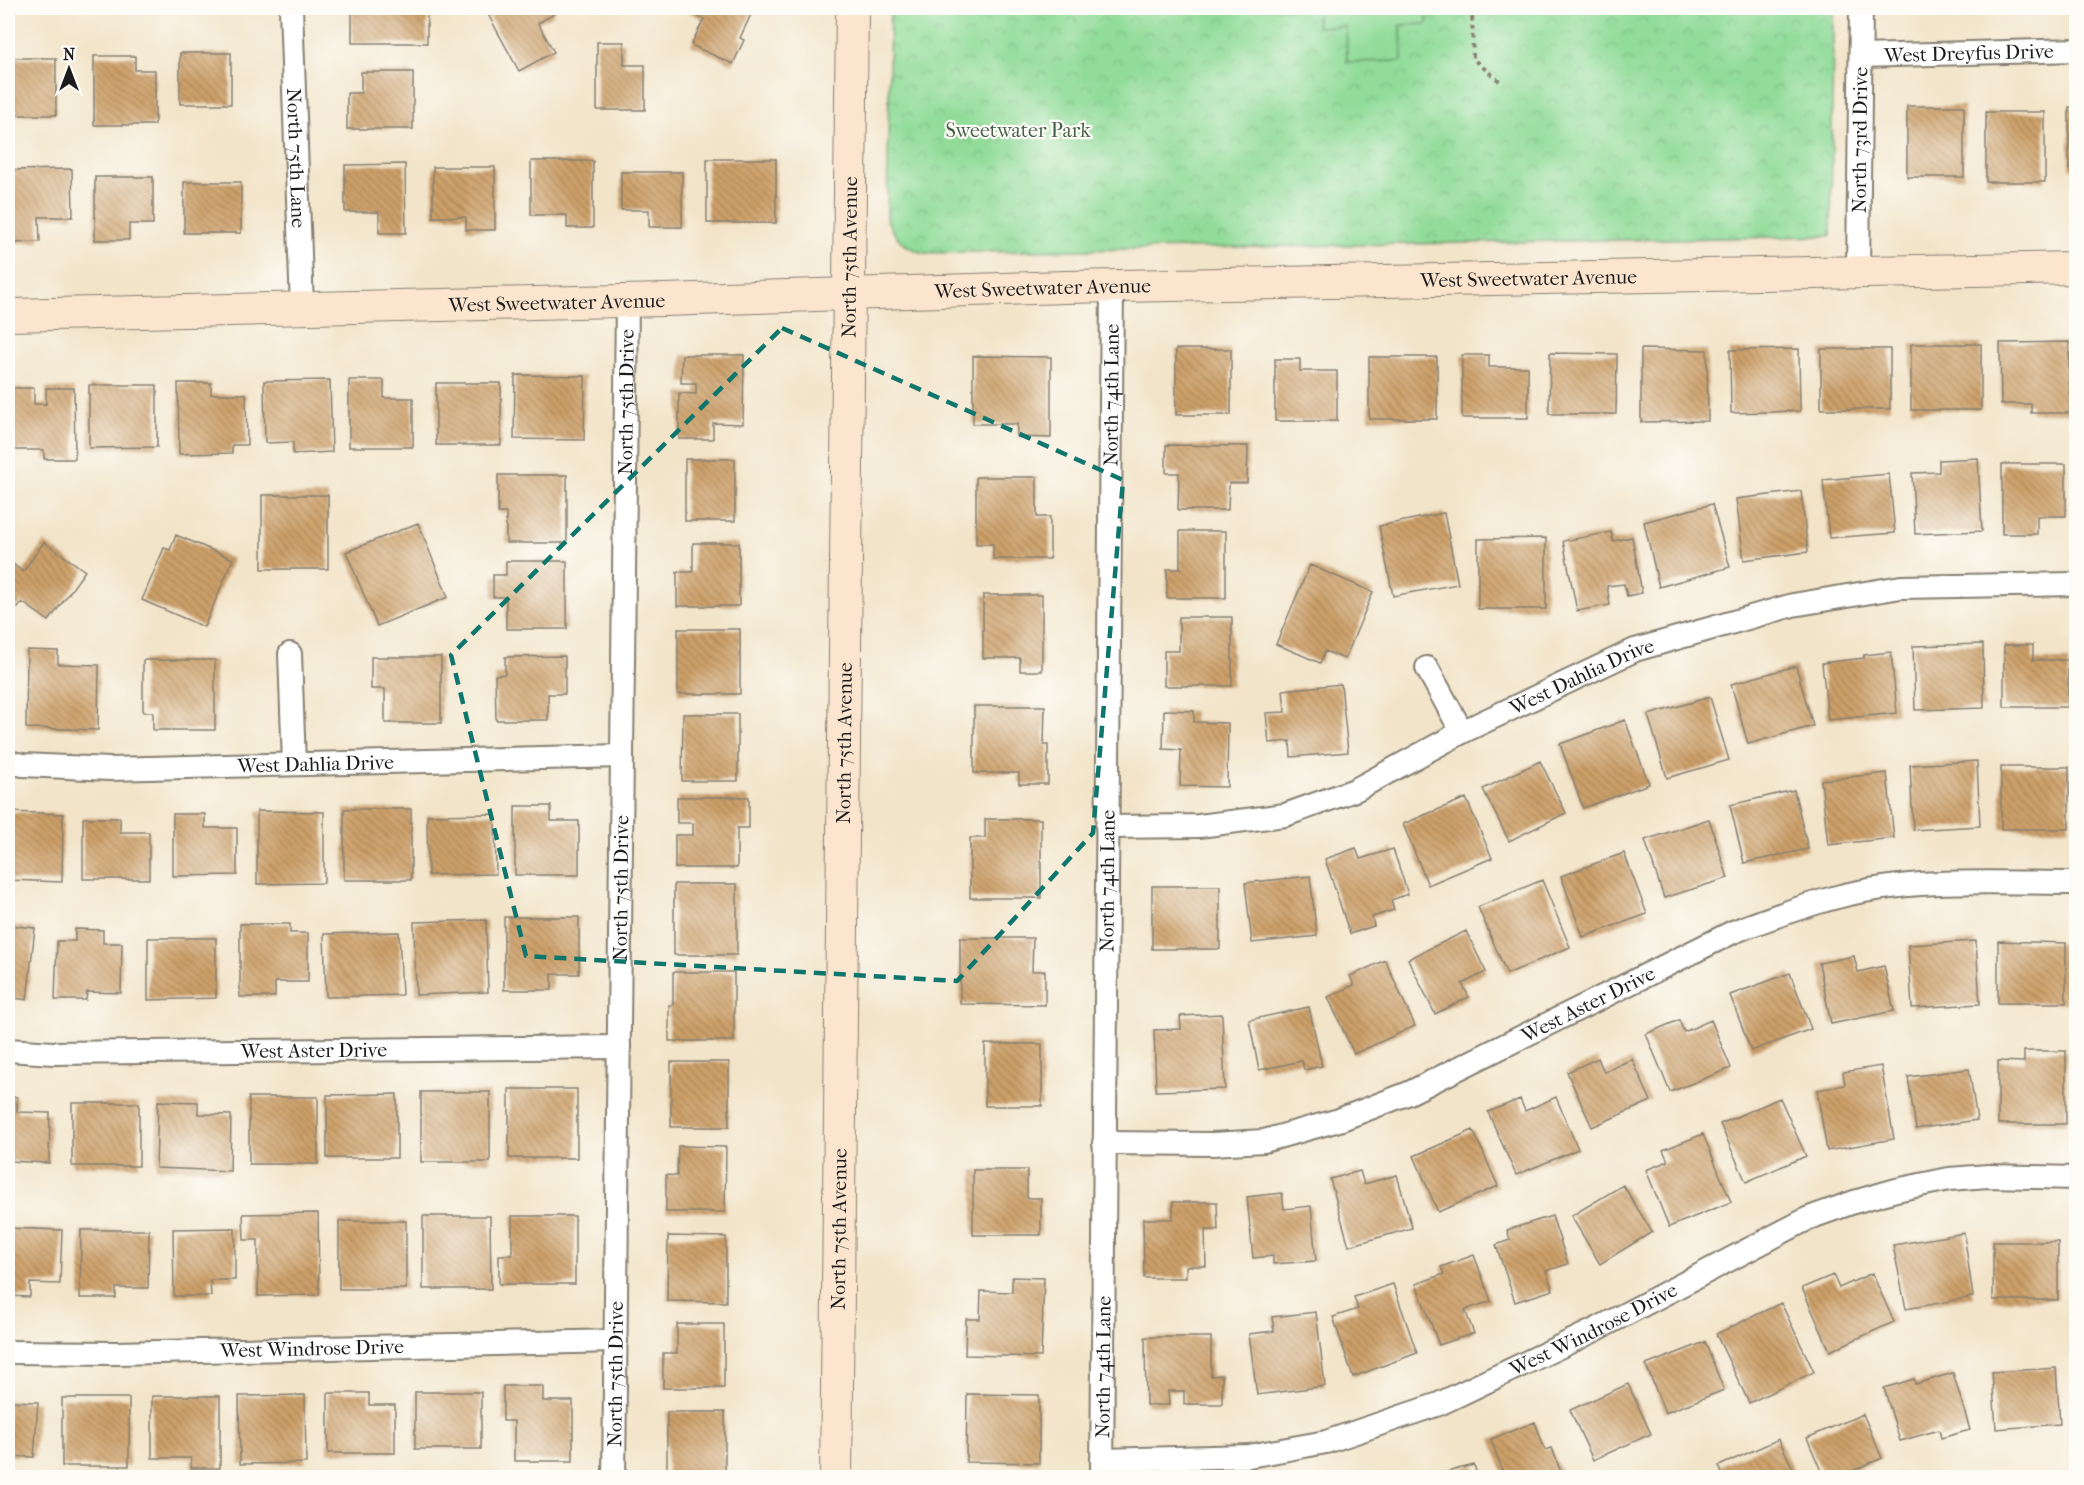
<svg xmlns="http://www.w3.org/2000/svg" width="2084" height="1485" viewBox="0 0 2084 1485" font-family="'IM FELL French Canon',serif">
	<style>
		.park { fill: url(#park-crowns); stroke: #567c5a; stroke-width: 1.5 }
		.pitch { fill: #91dc99; stroke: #567c5a; stroke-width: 1.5 }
		.building { fill: url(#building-back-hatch) }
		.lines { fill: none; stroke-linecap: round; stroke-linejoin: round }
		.street-casing { stroke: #878072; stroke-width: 26 }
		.secondary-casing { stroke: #878072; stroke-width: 34 }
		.path { stroke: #878072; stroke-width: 4; stroke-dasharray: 4.5 4.5; stroke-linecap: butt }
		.street { stroke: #fff; stroke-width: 22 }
		.secondary { stroke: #fbe5cf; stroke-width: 32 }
		.marked { fill: none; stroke: #0f766e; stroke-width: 4.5; stroke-dasharray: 12 8; stroke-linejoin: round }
		.labels { text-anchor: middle; stroke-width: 4.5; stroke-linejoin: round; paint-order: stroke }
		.street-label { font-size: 20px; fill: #1c1c1c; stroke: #fdfcf7 }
		.park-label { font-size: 20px; fill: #455f48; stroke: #fdfcf7 }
	</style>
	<defs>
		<pattern id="park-crowns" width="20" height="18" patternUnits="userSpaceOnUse" patternTransform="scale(1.5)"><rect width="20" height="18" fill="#91dc99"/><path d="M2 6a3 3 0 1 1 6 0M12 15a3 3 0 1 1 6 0" fill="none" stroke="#7cbc83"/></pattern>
		<pattern id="building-back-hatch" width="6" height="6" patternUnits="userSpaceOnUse" patternTransform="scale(1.5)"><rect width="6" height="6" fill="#cda069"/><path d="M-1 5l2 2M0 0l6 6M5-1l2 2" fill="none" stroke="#a68256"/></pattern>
	</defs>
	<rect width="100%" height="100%" fill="#fdfcf7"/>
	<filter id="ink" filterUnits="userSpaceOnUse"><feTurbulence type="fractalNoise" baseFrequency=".0167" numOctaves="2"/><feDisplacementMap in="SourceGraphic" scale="12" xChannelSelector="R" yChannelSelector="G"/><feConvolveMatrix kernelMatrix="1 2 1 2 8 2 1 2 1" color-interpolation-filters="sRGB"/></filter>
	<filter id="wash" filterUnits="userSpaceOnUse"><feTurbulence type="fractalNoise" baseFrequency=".008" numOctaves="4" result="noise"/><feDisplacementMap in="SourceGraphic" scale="24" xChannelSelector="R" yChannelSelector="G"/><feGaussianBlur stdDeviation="1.35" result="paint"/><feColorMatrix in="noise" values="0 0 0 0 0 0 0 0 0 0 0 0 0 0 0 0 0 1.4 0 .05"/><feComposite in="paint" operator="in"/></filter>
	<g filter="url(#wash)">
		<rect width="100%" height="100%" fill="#f2e4c9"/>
		<path class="park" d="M890,8H1833L1831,236L924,253C905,248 895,238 887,220Z"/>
		<path class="pitch" d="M1317,8H1427V24L1401,25L1402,61L1347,62L1346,26L1317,27Z"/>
		<g id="blocks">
			<path class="building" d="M352,8H427V43H352Z
				M504,8H551L554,14L538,23L554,52L519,71L489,16Z
				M679,8H754L740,38L744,40L733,64L691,45L704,19Z
				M597,42H624V65H645V110H597Z
				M180,53H231V104H180Z
				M94,56H135V70H155V125H94Z
				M8,58H56V115H8Z
				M361,72H413V129H347V93H361Z
				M1907,106H1964V177H1907Z
				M2069,107H2076V169H2069Z
				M1986,112H2045V182H1986Z
				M707,159H776V223H707Z
				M531,161H593V228H567V215H531Z
				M405,164L406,233H379V212H345V165Z
				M433,167H495V230H466V217H433Z
				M72,169L73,217H39L40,242L10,243L9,170Z
				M621,172H682V227H649V210H621Z
				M95,177H153V224H129V240H95Z
				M184,182H241V233H184Z
				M2069,342L2070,413H2031V404H2001L2000,343Z
				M1911,344H1981V410H1911Z
				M1176,349H1231V415H1176Z
				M1641,349L1707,350L1708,421L1641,422Z
				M1799,349L1800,411L1731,413L1730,350Z
				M1821,349H1890V409H1821Z
				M1550,353L1617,354L1616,414H1549Z
				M682,355H744L743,424L713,423V439H679V393L696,394V383H681Z
				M1462,355H1489V367H1528V418H1462Z
				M973,356L1051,357V438L1017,437V424H973Z
				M1369,357H1437V419H1369Z
				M1275,359H1300V371H1337V421H1275Z
				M515,375L585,376L584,440L514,439Z
				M330,380L332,452L293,454V442L265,443L264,381Z
				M349,380H384V398H413V447H349Z
				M178,383H211V394H246L247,445H232V453L179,454Z
				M436,383H501V445H436Z
				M89,385H157V447L89,448Z
				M8,388H34V404H46V388H74L75,459H44V450H8Z
				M1166,445L1248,446L1247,483H1229L1228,510H1178L1179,473H1166Z
				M1978,458L1982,531L1915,534L1912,473L1939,472V460Z
				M685,459H735V521H685Z
				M2002,464H2066V516H2037V534H2002Z
				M1889,474L1895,533L1829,538L1823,480Z
				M498,475H567V543H506V513H498Z
				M976,477H1037V517H1050V559H993V544H976Z
				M1801,491L1808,552L1744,560L1736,499Z
				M262,495H328V569H262Z
				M1712,504L1730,567L1659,587L1644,522Z
				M1444,513L1458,584L1393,596L1379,526Z
				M418,523L448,597L377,626L346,552Z
				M1180,531H1226V598H1167V569H1180Z
				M1611,532L1613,541L1632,537L1642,593L1627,596L1624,584L1607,586L1610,605L1577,611L1563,541Z
				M176,535L233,559L204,627L142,600L164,548L170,550Z
				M1546,538V609H1478V539Z
				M44,542L85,571L49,621L22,602L18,608L8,601V560L23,572Z
				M693,543H739V606H677V572H693Z
				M506,561H567V629H506V597H493V575H506Z
				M1310,565L1373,592L1345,659L1325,651L1320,663L1276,644Z
				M983,595H1042V671H1020V658H983Z
				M1179,617H1232V686H1164V651H1179Z
				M678,629H740V694H678Z
				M1983,644L1984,708L1915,710L1913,646Z
				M2004,645H2033V660H2068V707H2004Z
				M27,650L58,651V664L99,665L98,730L26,728Z
				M1891,652L1897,713L1828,720L1822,663L1864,658V655Z
				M565,656V694H548V720H496L495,675L505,674V657Z
				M371,657H441V723H385V689H371Z
				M143,660H215V730H153V712H143Z
				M1796,666L1813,726L1748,744L1731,684Z
				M1341,684L1348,752L1291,757L1290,741L1269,743L1266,713L1285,712L1283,690Z
				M1710,697L1729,760L1667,778L1648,715Z
				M974,706H1045L1044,745H1048V784H1019V773H974Z
				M1164,710L1194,711V722L1228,723L1227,787L1180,786L1181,750L1163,749Z
				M683,714H738V781H682Z
				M1625,720L1649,784L1583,808L1560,744Z
				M1540,761L1566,813L1509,841L1483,789Z
				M1977,761L1980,826L1913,830L1910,765Z
				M2001,767H2069V829H2001Z
				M1887,773L1894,838L1828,845L1821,780Z
				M1794,790L1808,849L1744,863L1730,805Z
				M677,797H749V828H737V868H675V835H693V823H677Z
				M1466,798L1492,858L1428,885L1403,824Z
				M515,806H551V821H579V875H515Z
				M344,809H411V880H344Z
				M257,811L324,812V883L257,884Z
				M8,812L63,814L62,882L8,880Z
				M173,814H205V828H237V875L173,876Z
				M495,814L496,874L428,875L427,815Z
				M83,818H120V832H149V879H83Z
				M985,819H1041V898H970V838H985Z
				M1709,819L1728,878L1664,898L1645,840Z
				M1356,848L1360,859L1393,849L1408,894L1391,900L1394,910L1372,917L1374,926L1350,934L1325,859Z
				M1624,853L1647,914L1583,937L1561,876Z
				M1310,876L1317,936L1252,943L1245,883Z
				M1542,880L1570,947L1507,974L1478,907Z
				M674,884H737V955H674Z
				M1152,886H1220V949H1152Z
				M504,917H579V974H552V990H504Z
				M486,920L488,992L416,995L414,922Z
				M240,924H290V933H308V982H275V997H240Z
				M8,925L35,928L27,1000L8,997Z
				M75,929L103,930V943H122L121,993L87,992L86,1000H55L57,941H75Z
				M1466,931L1486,972L1462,984L1469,997L1435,1014L1408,959Z
				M399,932L402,995L326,997L324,934Z
				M148,938H216V998L148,1000Z
				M960,938H1033L1032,971H1045V1005L960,1004Z
				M1976,941L1980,1004L1912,1008L1908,945Z
				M1998,941L2066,943V1003H1998Z
				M1854,956L1858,972L1884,966L1894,1011L1831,1024L1819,963Z
				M1385,960L1415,1026L1354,1054L1328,997L1354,985L1350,976Z
				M673,972H734V1041H669V1005H673Z
				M1790,973L1811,1029L1751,1051L1730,995Z
				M1309,1007L1322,1066L1304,1070L1302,1061L1259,1070L1249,1020Z
				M1222,1014L1225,1089L1156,1091L1154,1030L1181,1029L1180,1016Z
				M1679,1020L1684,1032L1711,1020L1731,1068L1670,1092L1646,1034Z
				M985,1044H1042V1106H985Z
				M2024,1051H2066V1124H1998V1061L2024,1062Z
				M1598,1058L1604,1072L1632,1059L1651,1101L1592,1127L1567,1072Z
				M671,1062H729V1127H671Z
				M1881,1066L1894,1139L1827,1151L1817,1090L1845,1085L1843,1072Z
				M1969,1069L1977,1120L1916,1129L1908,1077Z
				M509,1089H577V1158H509Z
				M421,1092H490V1162H421Z
				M397,1094V1158H327V1095Z
				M8,1097H17V1112L50,1113L49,1163L8,1161Z
				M249,1097H318V1164H249Z
				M1556,1097L1578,1149L1516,1175L1488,1112L1520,1099L1525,1111Z
				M1780,1098L1806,1156L1746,1182L1720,1124Z
				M158,1101L198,1102V1114L231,1115L230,1171L156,1168Z
				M72,1103H139V1166H72Z
				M1473,1130L1498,1186L1438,1212L1414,1156Z
				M1703,1134L1731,1202L1669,1227L1646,1170L1668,1161L1663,1150Z
				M678,1146L726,1147L725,1212H666V1175L677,1176Z
				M973,1170H1027V1198H1041V1235H973Z
				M1360,1171L1364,1184L1397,1175L1412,1228L1349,1246L1330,1179Z
				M1623,1185L1652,1232L1600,1264L1571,1216Z
				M1282,1193L1284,1209L1311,1206L1316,1261L1273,1264V1256L1253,1258L1247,1197Z
				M1173,1202H1217L1218,1230H1205L1206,1266H1186V1278H1144L1143,1219H1173Z
				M318,1213L319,1295L258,1296V1240H244L243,1214Z
				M423,1216H490L491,1289H423Z
				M512,1216H575V1284H499V1255H512Z
				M1552,1216L1568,1264L1546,1271L1553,1290L1515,1302L1496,1245L1510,1240L1507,1230Z
				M339,1221H406V1289H339Z
				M8,1228L62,1230L60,1284L30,1283V1297L8,1296Z
				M235,1228V1280H210L211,1296H174L173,1229Z
				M81,1230H149L148,1288H116V1298H80Z
				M1964,1233L1973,1297L1906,1309L1893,1245Z
				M668,1236L726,1237V1302L667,1301Z
				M1993,1242H2058V1300H1993Z
				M1474,1255L1491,1301L1465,1310L1474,1333L1439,1345L1416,1284L1444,1274L1441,1267Z
				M1872,1273L1894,1322L1830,1351L1802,1288L1833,1275L1839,1288Z
				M1012,1277L1044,1278L1041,1357L965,1355L966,1319H980L981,1291L1012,1292Z
				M1393,1284L1417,1353L1353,1377L1333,1317L1358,1309L1354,1297Z
				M1781,1303L1814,1372L1749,1403L1716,1334Z
				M1316,1312L1325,1386L1257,1395L1249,1334L1274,1331L1272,1317Z
				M677,1324H724V1388H663V1353H677Z
				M1145,1337H1211V1376L1222,1375V1404H1184V1391H1168L1169,1405H1146Z
				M1705,1342L1724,1390L1665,1413L1646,1365Z
				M2056,1368L2060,1424L1996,1429L1992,1372Z
				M1953,1373L1970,1430L1941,1438L1939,1430L1900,1441L1884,1388L1914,1379L1915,1384Z
				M1628,1384L1651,1434L1593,1460L1570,1410Z
				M503,1386H543V1401H573V1461H514V1421H503Z
				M415,1392H481V1449H415Z
				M328,1393H369V1405H395V1453H328Z
				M967,1394L1039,1395V1463L966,1462Z
				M305,1395L306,1463L240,1464L239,1396Z
				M152,1396H220V1468H191V1458H152Z
				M62,1398H129V1466H62Z
				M8,1401L38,1402L34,1457L8,1456Z
				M667,1412H725V1478H667Z
				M1863,1414L1882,1458L1836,1478H1824L1807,1438Z
				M1535,1422L1545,1450L1552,1448L1563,1478H1505L1491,1439Z
				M1779,1439L1797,1478H1724L1719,1466Z
				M1474,1465L1478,1478H1428L1427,1477Z"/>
		</g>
	</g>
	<g filter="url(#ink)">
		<use href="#blocks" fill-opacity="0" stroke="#878072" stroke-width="1.5"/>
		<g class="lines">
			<g class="street-casing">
				<g id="street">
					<path id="s1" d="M291,8L302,308"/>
					<path id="s2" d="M1861,56L2076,50"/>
					<path id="s3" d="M1858,272L1861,8"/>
					<path d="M290,654L294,764"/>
					<path d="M1427,668L1462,732"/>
					<path id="s4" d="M8,762L23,765L110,769L622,756"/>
					<path id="s5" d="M1107,827L1199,826L1285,815L1355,790L1462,732L1635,650L1793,605L1901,587L2076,584"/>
					<path id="s6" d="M8,1050L53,1053L619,1047"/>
					<path id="s7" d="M1104,1143L1212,1144L1264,1141L1339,1120L1409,1093L1733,932C1767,919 1802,906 1837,897C1915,877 1998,883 2076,883"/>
					<path id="s8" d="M8,1352L117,1353L616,1341"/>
					<path id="s9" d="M1102,1460L1249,1456L1326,1442L1439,1404L1597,1329L1809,1218L1854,1202L1896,1190L1949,1179L1988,1176L2076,1178"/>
					<path id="s10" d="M614,1478L627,301"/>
					<path id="s11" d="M1102,1478L1112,286"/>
				</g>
			</g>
			<g class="secondary-casing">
				<g id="secondary">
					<path id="s12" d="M8,315L664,300L1066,287L2076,268"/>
					<path id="s13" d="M836,1478L852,8"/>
				</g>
			</g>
			<path class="path" d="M1472,8L1473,59L1503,84"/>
			<use href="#street" class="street"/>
			<use href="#secondary" class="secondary"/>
		</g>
	</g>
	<path class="marked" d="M782,328L1123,480L1093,833L957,981L526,956L451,655Z"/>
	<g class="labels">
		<g class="street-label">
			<text dy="7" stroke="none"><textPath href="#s2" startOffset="108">West Dreyfus Drive</textPath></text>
			<text dy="7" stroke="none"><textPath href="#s3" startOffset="132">North 73rd Drive</textPath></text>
			<text dy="7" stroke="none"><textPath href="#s1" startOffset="150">North 75th Lane</textPath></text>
			<text dy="7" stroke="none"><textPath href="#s13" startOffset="1221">North 75th Avenue</textPath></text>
			<text dy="7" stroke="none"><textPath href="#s12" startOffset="1521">West Sweetwater Avenue</textPath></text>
			<text dy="7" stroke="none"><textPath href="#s12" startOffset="1035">West Sweetwater Avenue</textPath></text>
			<text dy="7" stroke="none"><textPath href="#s12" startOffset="549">West Sweetwater Avenue</textPath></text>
			<text dy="7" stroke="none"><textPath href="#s11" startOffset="1083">North 74th Lane</textPath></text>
			<text dy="7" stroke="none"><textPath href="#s10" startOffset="1076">North 75th Drive</textPath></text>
			<text dy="7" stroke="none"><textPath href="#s5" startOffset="507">West Dahlia Drive</textPath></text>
			<text dy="7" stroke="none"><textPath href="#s13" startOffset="735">North 75th Avenue</textPath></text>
			<text dy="7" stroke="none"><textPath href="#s4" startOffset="308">West Dahlia Drive</textPath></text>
			<text dy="7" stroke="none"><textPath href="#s11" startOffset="597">North 74th Lane</textPath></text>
			<text dy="7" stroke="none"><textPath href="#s10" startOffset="590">North 75th Drive</textPath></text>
			<text dy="7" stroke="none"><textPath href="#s7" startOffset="513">West Aster Drive</textPath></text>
			<text dy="7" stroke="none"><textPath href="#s6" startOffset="306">West Aster Drive</textPath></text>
			<text dy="7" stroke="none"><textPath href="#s13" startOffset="249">North 75th Avenue</textPath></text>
			<text dy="7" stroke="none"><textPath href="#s9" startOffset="516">West Windrose Drive</textPath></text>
			<text dy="7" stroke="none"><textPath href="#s8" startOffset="304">West Windrose Drive</textPath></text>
			<text dy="7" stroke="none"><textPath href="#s11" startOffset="111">North 74th Lane</textPath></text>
			<text dy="7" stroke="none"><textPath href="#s10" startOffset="104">North 75th Drive</textPath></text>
		</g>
		<g class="park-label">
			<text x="1018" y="137">Sweetwater Park</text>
		</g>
	</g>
	<rect width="2084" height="1485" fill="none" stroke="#fdfcf7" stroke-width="30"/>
	<g transform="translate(69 69)" stroke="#fdfcf7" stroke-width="4.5" paint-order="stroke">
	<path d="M0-4.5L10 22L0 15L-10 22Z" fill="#1c1c1c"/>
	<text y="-9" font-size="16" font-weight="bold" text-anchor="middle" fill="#1c1c1c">N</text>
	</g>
</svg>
